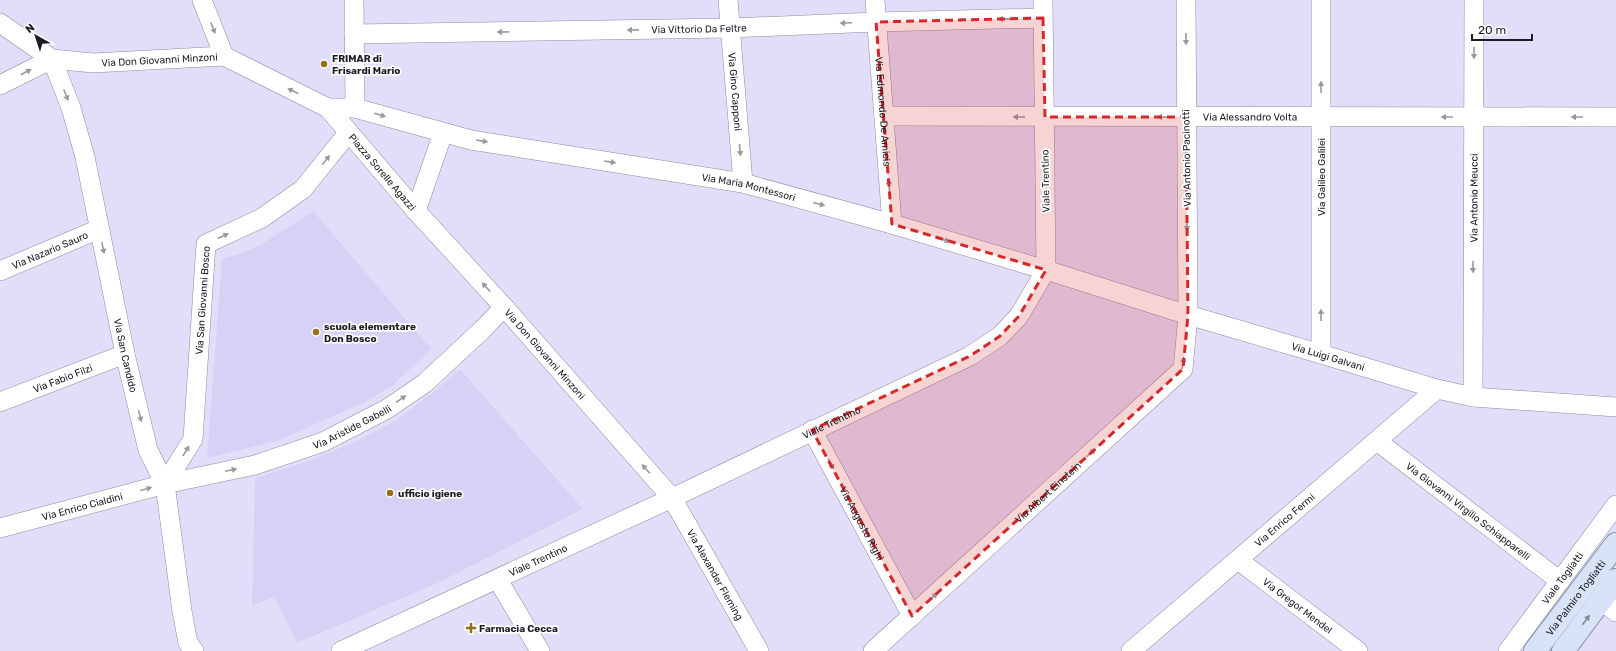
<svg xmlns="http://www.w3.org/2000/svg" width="1616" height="651" viewBox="0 0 1616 651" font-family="Rubik,sans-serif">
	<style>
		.built { fill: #d7d2f5 }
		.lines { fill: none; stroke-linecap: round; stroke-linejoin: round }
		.minor-casing { stroke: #8d89a2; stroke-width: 20 }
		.major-casing { stroke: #8691aa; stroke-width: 24 }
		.minor { stroke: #fff; stroke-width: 19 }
		.major { stroke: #d9e3f7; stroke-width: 22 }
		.oneway { fill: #99989c }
		.oneway2 { fill: #848998 }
		.marked { fill: #d62828; fill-opacity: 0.2; stroke: #d62828; stroke-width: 3; stroke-dasharray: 8 5; stroke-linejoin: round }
		.poi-dot { fill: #986e1a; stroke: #fff; stroke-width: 1.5 }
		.labels { text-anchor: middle; stroke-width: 3.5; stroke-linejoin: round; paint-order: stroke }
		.street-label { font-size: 10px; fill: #1c1a24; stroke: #fff }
		.poi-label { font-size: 10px; font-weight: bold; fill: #1c1a24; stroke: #fff; text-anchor: start }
	</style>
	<rect width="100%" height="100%" fill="#e2def9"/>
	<path class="built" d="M313,211L431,349L392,386L363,403L277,441L207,458L222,259L245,252L262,244Z
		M460,369L583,509L440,582L297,643L274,597L252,606L255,478L306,462L355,442L395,421L434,392Z"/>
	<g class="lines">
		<g class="minor-casing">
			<g id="minor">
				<path d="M202,0L224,56"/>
				<path d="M354,0L355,108"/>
				<path id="s1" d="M728,0L743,183"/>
				<path id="s2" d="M875,0L892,224"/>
				<path id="s3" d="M0,23L52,59L93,63L224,56L328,108L416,211L504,307L672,498L759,651"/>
				<path id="s4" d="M354,34L730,28L876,22L1043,18"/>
				<path id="s5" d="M52,59L71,108L85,157L125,354L148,450L165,484L182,611L188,643L194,651"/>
				<path d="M0,85L52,59"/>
				<path id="s6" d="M328,108H355L471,140L743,183L892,224L1046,270L1188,315L1321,354L1437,389L1473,397L1616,407"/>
				<path id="s7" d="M884,116L1616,117"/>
				<path d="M416,211L443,133"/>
				<path id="s8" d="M0,271L99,229"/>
				<path d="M1321,354V0"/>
				<path id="s9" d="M1473,397L1474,0"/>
				<path id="s10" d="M0,402L125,354"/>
				<path id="s11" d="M812,430L912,616"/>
				<path id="s12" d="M1377,441L1560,581"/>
				<path id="s13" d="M165,484L193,439L206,244L262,218L303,189L348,133"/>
				<path id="s14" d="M0,528L165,484L255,465L323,442L387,409L425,383L483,329L504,307"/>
				<path id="s15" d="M1238,560L1358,651"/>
				<path d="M498,580L540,651"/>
				<path d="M1601,600L1616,612"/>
				<path id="s16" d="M341,651L672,498L970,356L1000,336L1019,316L1046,270L1043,0"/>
				<path id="s17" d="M873,651L1183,369L1188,315L1186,0"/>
				<path id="s18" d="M1131,651L1437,389"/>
				<path id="s19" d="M1508,651L1616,505"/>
			</g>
		</g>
		<g class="major-casing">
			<g id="major">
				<path id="s20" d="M1535,651L1616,544"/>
				<path d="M1563,651L1616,580"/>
			</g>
		</g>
		<use href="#minor" class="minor"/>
		<use href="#major" class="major"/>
	</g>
	<defs><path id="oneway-solid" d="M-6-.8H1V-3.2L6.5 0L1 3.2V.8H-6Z"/></defs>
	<g class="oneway">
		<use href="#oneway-solid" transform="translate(1004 19) rotate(179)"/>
		<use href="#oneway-solid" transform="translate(846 23) rotate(178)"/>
		<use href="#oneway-solid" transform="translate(213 28) rotate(69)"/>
		<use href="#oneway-solid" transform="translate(633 30) rotate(179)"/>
		<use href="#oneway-solid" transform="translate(503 32) rotate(179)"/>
		<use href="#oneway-solid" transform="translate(1186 39) rotate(90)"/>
		<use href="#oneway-solid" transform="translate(1474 53) rotate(90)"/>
		<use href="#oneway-solid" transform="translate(26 72) rotate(-27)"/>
		<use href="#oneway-solid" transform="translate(1321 87) rotate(-90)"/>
		<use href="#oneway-solid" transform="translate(293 91) rotate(-154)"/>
		<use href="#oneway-solid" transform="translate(66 95) rotate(68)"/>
		<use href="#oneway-solid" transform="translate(380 115) rotate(16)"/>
		<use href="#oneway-solid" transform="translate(1019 117) rotate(-180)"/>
		<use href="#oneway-solid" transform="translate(1163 117) rotate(-180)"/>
		<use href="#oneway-solid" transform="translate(1447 117) rotate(-180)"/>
		<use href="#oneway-solid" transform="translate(1577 117) rotate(-180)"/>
		<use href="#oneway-solid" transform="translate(482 141) rotate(9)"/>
		<use href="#oneway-solid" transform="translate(740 150) rotate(85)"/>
		<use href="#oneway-solid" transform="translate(326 160) rotate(-51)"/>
		<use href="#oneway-solid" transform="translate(610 162) rotate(9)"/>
		<use href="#oneway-solid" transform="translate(889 185) rotate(-94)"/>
		<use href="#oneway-solid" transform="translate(819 204) rotate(15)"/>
		<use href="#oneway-solid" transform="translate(1187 225) rotate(89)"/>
		<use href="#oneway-solid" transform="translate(223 236) rotate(-25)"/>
		<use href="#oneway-solid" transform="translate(944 240) rotate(17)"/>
		<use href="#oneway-solid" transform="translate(103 248) rotate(78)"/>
		<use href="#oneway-solid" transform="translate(1473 267) rotate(90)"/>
		<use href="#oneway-solid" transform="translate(486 287) rotate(-133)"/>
		<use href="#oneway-solid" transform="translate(1321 315) rotate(-90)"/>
		<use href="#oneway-solid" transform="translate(1183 363) rotate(-82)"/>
		<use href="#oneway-solid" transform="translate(401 399) rotate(-35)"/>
		<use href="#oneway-solid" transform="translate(140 416) rotate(76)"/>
		<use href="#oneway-solid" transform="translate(186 451) rotate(-58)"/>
		<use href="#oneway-solid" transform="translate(1091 453) rotate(-42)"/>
		<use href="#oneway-solid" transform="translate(831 464) rotate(62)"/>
		<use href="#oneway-solid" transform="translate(646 469) rotate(-131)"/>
		<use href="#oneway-solid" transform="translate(231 470) rotate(-12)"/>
		<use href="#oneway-solid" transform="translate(146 489) rotate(-15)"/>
		<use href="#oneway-solid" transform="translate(933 597) rotate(-42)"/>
	</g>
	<use class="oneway2" href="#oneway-solid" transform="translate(1586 620) rotate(-53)"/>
	<path class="marked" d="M1043,18L1045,117H1186L1188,315L1183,369L912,616L812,430L970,356L1000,336L1019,316L1046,270L892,224L876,22Z"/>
	<g class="poi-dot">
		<circle cx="324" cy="64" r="4"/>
		<circle cx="316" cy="332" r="4"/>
		<circle cx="390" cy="493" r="4"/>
		<path d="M469 622h4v4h4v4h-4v4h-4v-4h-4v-4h4z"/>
	</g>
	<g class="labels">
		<g class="street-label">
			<text dy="4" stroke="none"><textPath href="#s4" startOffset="345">Via Vittorio Da Feltre</textPath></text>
			<text dy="4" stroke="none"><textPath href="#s3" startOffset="171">Via Don Giovanni Minzoni</textPath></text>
			<text dy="4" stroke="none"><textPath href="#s1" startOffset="92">Via Gino Capponi</textPath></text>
			<text dy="4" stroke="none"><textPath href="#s2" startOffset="112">Via Edmondo De Amicis</textPath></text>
			<text dy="4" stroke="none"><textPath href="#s7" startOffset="366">Via Alessandro Volta</textPath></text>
			<text transform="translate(1186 158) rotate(-91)" y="4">Via Antonio Pacinotti</text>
			<text dy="4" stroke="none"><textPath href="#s3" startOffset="436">Piazza Sorelle Agazzi</textPath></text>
			<text transform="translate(1321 177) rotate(-90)" y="4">Via Galileo Galilei</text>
			<text transform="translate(1045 181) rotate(-91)" y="4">Viale Trentino</text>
			<text dy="4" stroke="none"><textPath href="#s6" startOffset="429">Via Maria Montessori</textPath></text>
			<text dy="4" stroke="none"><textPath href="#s9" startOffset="199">Via Antonio Meucci</textPath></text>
			<text dy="4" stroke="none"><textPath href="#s8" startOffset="54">Via Nazario Sauro</textPath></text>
			<text dy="4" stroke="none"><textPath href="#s13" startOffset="192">Via San Giovanni Bosco</textPath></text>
			<text dy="4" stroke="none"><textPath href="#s3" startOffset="680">Via Don Giovanni Minzoni</textPath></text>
			<text dy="4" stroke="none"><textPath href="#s5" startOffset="306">Via San Candido</textPath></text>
			<text dy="4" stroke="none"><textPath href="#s6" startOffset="1033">Via Luigi Galvani</textPath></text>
			<text dy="4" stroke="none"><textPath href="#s10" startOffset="67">Via Fabio Filzi</textPath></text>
			<text dy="4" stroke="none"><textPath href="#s16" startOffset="541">Viale Trentino</textPath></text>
			<text dy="4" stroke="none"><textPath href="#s14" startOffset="367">Via Aristide Gabelli</textPath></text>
			<text dy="4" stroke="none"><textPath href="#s17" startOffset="236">Via Albert Einstein</textPath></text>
			<text dy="4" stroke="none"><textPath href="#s14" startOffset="85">Via Enrico Cialdini</textPath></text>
			<text dy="4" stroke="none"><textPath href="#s12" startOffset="115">Via Giovanni Virgilio Schiapparelli</textPath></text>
			<text dy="4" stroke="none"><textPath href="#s18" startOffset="202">Via Enrico Fermi</textPath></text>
			<text dy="4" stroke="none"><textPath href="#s11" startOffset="106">Via Augusto Righi</textPath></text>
			<text dy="4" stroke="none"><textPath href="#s16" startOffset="217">Viale Trentino</textPath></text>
			<text dy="4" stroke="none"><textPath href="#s3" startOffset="960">Via Alexander Fleming</textPath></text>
			<text dy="4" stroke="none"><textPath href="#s19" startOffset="91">Viale Togliatti</textPath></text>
			<text dy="4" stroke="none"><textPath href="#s20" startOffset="67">Via Palmiro Togliatti</textPath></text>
			<text dy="4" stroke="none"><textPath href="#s15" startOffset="75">Via Gregor Mendel</textPath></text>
		</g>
		<g class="poi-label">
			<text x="332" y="62">FRIMAR di<tspan x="332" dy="12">Frisardi Mario</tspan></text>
			<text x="324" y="330">scuola elementare<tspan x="324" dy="12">Don Bosco</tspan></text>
			<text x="398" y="497">ufficio igiene</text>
			<text x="479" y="632">Farmacia Cecca</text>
		</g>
	</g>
	<g transform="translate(36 36) rotate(321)" stroke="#ffffff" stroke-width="3" paint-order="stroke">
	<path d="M0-3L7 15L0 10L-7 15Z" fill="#1c1a24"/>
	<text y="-6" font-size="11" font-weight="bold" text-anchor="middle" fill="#1c1a24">N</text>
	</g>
	<path d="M1472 34v6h60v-6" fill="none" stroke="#1c1a24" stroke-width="2"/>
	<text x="1478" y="34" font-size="12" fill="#1c1a24" stroke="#ffffff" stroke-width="3" paint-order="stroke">20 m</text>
</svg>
